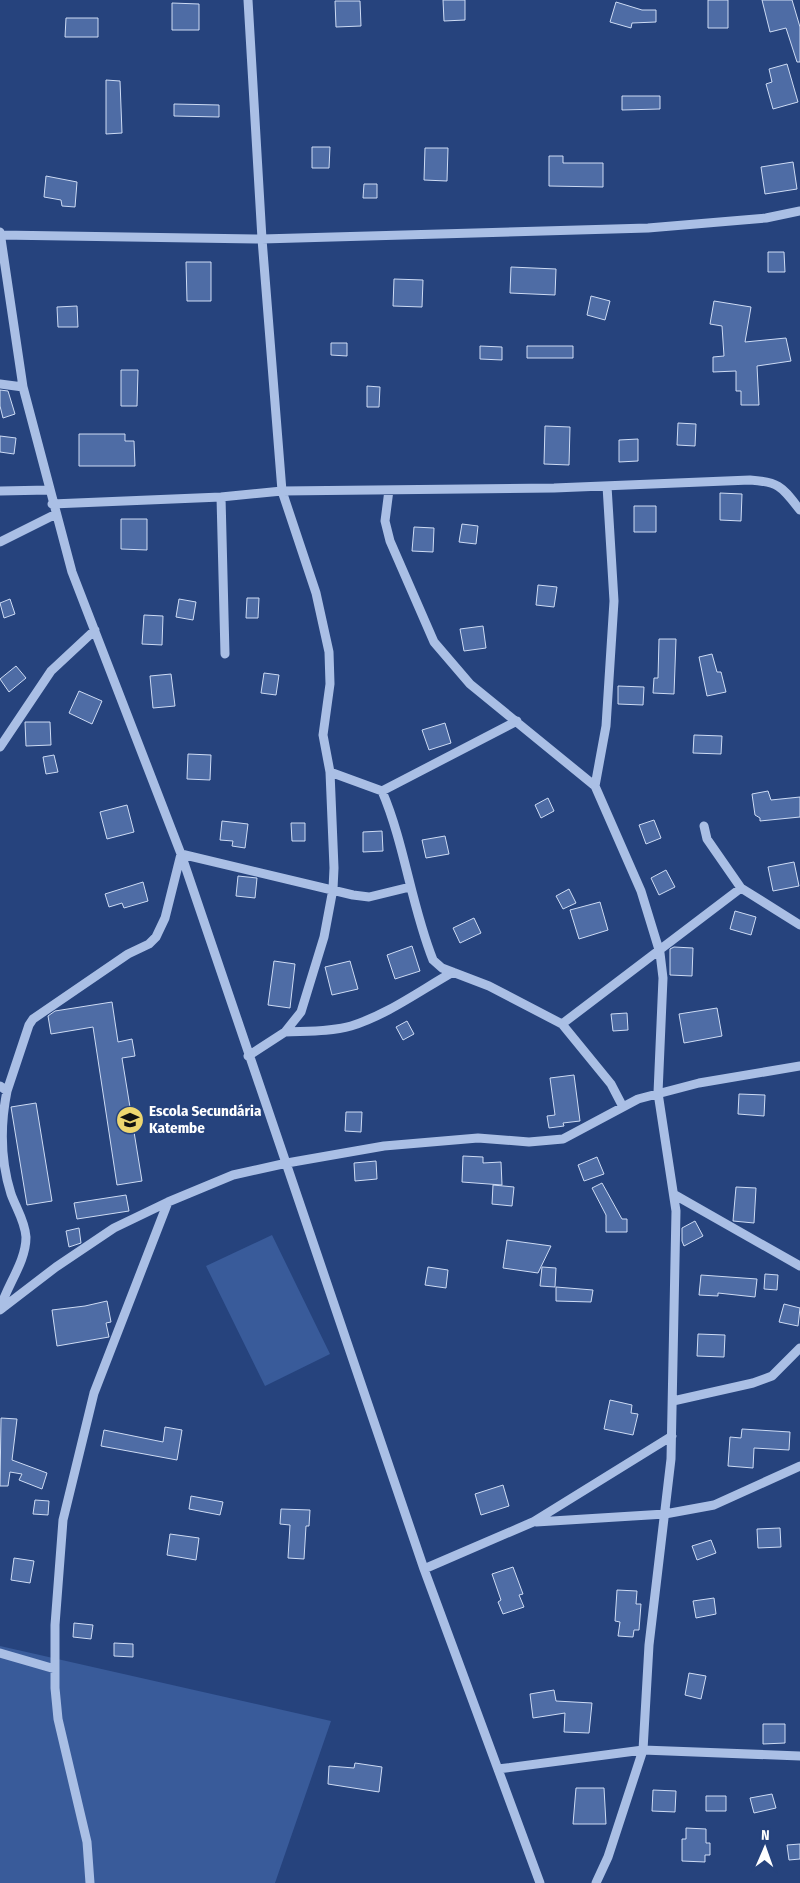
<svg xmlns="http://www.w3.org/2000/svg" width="800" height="1883" viewBox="0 0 800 1883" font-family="'Fira Sans Condensed',sans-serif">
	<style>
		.green { fill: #395b9a }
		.building { fill: #4e6ca5; stroke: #cddbf4 }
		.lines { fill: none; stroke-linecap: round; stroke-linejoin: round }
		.minor { stroke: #aabfe5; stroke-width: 9 }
		.labels { text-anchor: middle; stroke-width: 4; stroke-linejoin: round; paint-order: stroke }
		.poi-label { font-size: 15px; font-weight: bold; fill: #fff; stroke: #26437d; text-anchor: start }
	</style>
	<rect width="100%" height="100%" fill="#26437d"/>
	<path class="green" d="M272,1235L330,1354L265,1386L206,1266Z
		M0,1646L331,1721L275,1883H0Z"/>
	<path class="building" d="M443,0H465V20L444,21Z
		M708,0H728V28H708Z
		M762,0H792L800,27V62H797L786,28L770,32Z
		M335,1H360L361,26L336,27Z
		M616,2L642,10H656V22L632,23L631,28L610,22Z
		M172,3L199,4V30H172Z
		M66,18H98V37H65Z
		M787,64L798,102L773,109L766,84L772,82L769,69Z
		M106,80L120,81L122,133L106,134Z
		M622,96H660V109L622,110Z
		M174,104L219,105V117L174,116Z
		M312,147H330L329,168H312Z
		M425,148H448L447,181L424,180Z
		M549,156H563V163H603V187L549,186Z
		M793,162L797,189L765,194L761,167Z
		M46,176L77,182L75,207L62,206L61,200L44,197Z
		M364,184H377V198H363Z
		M768,252H784L785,272H768Z
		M186,262H211V301H187Z
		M511,267L556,269L555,295L510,293Z
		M394,279L423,280L422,307L393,306Z
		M591,296L610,301L605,320L587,315Z
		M714,301L751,307L745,342L786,338L791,361L757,366L759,405H741V391H736V371L713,372V357L724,356L722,326L710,324Z
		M77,306L78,327H58L57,307Z
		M331,343H347V356L331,355Z
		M480,346L502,347V360L480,359Z
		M527,346H573V358H527Z
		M121,370H138L137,406H121Z
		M367,386L380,387L379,407H367Z
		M0,390L8,391L15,414L3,418L0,406Z
		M678,423L696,424L695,446L677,445Z
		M545,426L570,427L569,465L544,464Z
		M79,434H125V441H134L135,466H79Z
		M0,436L16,438L14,454L0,452Z
		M638,439V461L619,462V440Z
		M720,493L742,494L741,521L720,520Z
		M634,506H656V532H634Z
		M121,519H147V550L121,549Z
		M462,524L478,526L476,544L459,542Z
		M414,527L434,528L433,552L412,551Z
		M538,585L557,587L554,607L536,605Z
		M247,598H259L258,618H246Z
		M10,599L15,614L4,618L0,603Z
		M179,599L196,602L193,620L176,617Z
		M144,615L163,616L162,645L142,644Z
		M483,626L486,648L464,651L460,629Z
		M659,639H676L674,694L653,693L654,678H658Z
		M712,654L717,672H721L726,692L707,696L699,657Z
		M16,666L26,678L9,692L0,679Z
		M264,673L279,675L276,695L261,693Z
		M171,674L175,706L153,708L150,676Z
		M618,686L644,687L643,705L618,704Z
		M79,691L102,701L92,724L69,713Z
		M25,722H50L51,745L26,746Z
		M445,723L451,743L429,750L422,730Z
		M694,735L722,736L721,754L693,753Z
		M188,754L211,755L210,780L187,779Z
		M54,755L58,772L46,774L43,757Z
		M768,791L771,800L800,797V817L760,821V818L755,815L752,794Z
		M548,798L554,811L541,818L535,805Z
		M127,805L134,832L107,839L100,812Z
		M654,820L661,838L646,844L639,825Z
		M222,821L248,824L245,848L232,846L233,841L220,840Z
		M291,823H305V841H292Z
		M382,831L383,851L363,852V832Z
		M445,836L449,854L426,858L422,840Z
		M794,862L799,886L773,891L768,867Z
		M666,870L675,887L659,895L651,878Z
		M238,876L257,878L255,898L236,896Z
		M143,882L148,901L124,908L122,903L109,907L105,894Z
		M569,889L576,903L563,909L556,896Z
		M600,902L608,930L579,939L570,910Z
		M735,911L756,917L751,935L730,929Z
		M474,918L481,933L460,943L453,928Z
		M412,946L420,971L395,979L387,955Z
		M674,947L693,948L692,976L670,975V949Z
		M274,961L295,964L290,1008L268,1005Z
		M350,961L358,989L332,995L325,967Z
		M112,1002L118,1042L132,1039L135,1056L122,1058L142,1181L117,1185L93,1027L51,1034L48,1016L55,1011Z
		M717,1008L722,1036L684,1043L679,1014Z
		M627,1013L628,1030L613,1031L611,1014Z
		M407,1021L414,1034L403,1040L396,1027Z
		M574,1075L580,1121L563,1123L564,1126L549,1128L547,1116L555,1115L550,1078Z
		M739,1094L765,1095L764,1116L738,1114Z
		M36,1103L52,1201L27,1205L11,1107Z
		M346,1112H362L361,1132L345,1131Z
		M463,1156L483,1157V1163L501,1162L502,1185L462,1182Z
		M597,1157L604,1174L584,1181L578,1165Z
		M376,1161L377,1179L355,1181L354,1163Z
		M602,1183L622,1219H627V1232H606V1215L592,1188Z
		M493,1185L514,1187L512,1206L492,1204Z
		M736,1187L756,1188L754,1223L733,1221Z
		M126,1195L129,1211L77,1219L74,1203Z
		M695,1221L703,1236L684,1246L682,1241V1228Z
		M79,1228L81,1243L69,1247L66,1231Z
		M507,1240L551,1246L538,1273L503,1268Z
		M428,1267L448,1270L446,1288L425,1285Z
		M542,1267L556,1268L555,1287L540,1286Z
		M765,1274L778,1275L777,1290L764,1289Z
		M701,1275L757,1279L755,1297L718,1293V1296L699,1295Z
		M556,1287L593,1290L591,1302L556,1301Z
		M107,1301L111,1322L106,1323L109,1337L57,1346L52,1310L85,1306Z
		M784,1304L800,1308L798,1326L779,1322Z
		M698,1334L725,1335L724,1357L697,1356Z
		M610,1400L632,1405L631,1413L638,1414L633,1435L604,1429Z
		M1,1418L17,1419L12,1460L47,1473L42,1489L19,1480L22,1474L10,1472L8,1486H0Z
		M165,1427L182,1430L177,1460L101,1446L104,1430L163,1442Z
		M742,1429L790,1432L789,1450L754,1448L753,1468L728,1466L730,1437L741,1438Z
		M503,1485L509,1506L481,1515L475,1494Z
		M191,1496L223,1502L220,1515L189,1509Z
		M35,1500L49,1501L48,1515L33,1514Z
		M281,1509L310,1510L309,1526H306L304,1559L288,1558L290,1525L280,1524Z
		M780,1528L781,1547L758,1548L757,1529Z
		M170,1534L199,1538L196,1560L167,1555Z
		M711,1540L716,1553L697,1560L692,1546Z
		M14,1558L34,1561L30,1583L11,1580Z
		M513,1567L523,1594L519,1595L524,1607L503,1614L498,1602L501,1600L492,1574Z
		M617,1590L637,1591L636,1604H641L639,1630H634L633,1637L618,1636L620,1622L615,1621Z
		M714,1598L716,1614L696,1618L693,1601Z
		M74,1623L93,1625L91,1639L73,1637Z
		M114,1643L133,1644V1657L114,1656Z
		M689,1673L706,1676L701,1699L685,1695Z
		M554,1690L556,1701L592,1703L589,1733L564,1732L565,1713L533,1718L530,1694Z
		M763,1724H785V1743L763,1744Z
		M355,1763L382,1767L379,1792L328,1784L329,1766L354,1768Z
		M576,1788H604L606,1824H573Z
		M653,1790L676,1791L675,1812L652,1811Z
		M772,1794L776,1808L754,1813L750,1798Z
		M706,1796H726V1811H706Z
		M686,1828L706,1829V1843H710V1855H705V1862L682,1861V1839H686Z
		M800,1844V1859L789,1860L787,1845Z"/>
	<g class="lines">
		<path class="minor" d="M248,0L262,239L282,491L316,593L329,652L330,684L323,735L330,772L334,868L333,889L324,937L301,1012L285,1032L248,1056
			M0,232L23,387L72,572L181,854L424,1569L540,1883
			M0,235L262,239L648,228L766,218L800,211
			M0,384L23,387
			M389,490L385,521L390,541L434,642L470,684L595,786L641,891L660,953L663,978L658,1093L676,1211L671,1459L649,1645L643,1750L608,1857L596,1883
			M0,491L49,490
			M221,497L225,654
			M52,504L221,497L282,491L554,488L750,480C780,482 782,487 800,510
			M0,542L56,514
			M0,747L51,671L95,630
			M330,772L382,791L517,721
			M595,786L606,726L614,601L607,486
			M382,791C405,845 411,905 433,960L442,968L489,986L562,1024L611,1084L623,1107
			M704,826L707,839L741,888L800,925
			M562,1024L741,888
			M285,1032C307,1031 330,1032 351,1026C387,1015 421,990 453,972
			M0,1086L7,1091C0,1126 0,1159 11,1194C16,1208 25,1221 26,1237C26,1262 7,1285 0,1309
			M7,1091L29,1025L33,1019L128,954L149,944L156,937L165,918L181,854L353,895L369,897L410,887
			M675,1195L800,1266
			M0,1310L56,1267L114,1228L168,1202L233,1175L287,1163L384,1146L478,1138L529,1142L563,1139L638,1099L699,1083L800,1066
			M673,1401L753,1383L772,1376L800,1348
			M536,1522L665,1514L714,1505L800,1466
			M424,1569L533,1522L672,1436
			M0,1653L55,1669
			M498,1769L643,1750L800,1756
			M90,1883L87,1842L58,1719L55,1688V1625L63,1520L94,1393L168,1202"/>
	</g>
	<defs>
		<g id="school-disc" transform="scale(1.4375)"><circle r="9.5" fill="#eed66f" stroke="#26437d"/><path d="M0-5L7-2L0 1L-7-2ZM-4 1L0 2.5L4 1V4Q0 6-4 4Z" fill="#111"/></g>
	</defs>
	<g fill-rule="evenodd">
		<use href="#school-disc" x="130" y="1120"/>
	</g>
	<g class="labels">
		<g class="poi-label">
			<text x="149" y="1116">Escola Secundária<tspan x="149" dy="17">Katembe</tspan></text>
		</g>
	</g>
	<g transform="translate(765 1848) rotate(2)" stroke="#26437d" stroke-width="4" paint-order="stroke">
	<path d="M0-4L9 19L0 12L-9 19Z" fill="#ffffff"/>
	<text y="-8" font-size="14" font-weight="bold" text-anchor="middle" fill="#ffffff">N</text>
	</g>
</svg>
